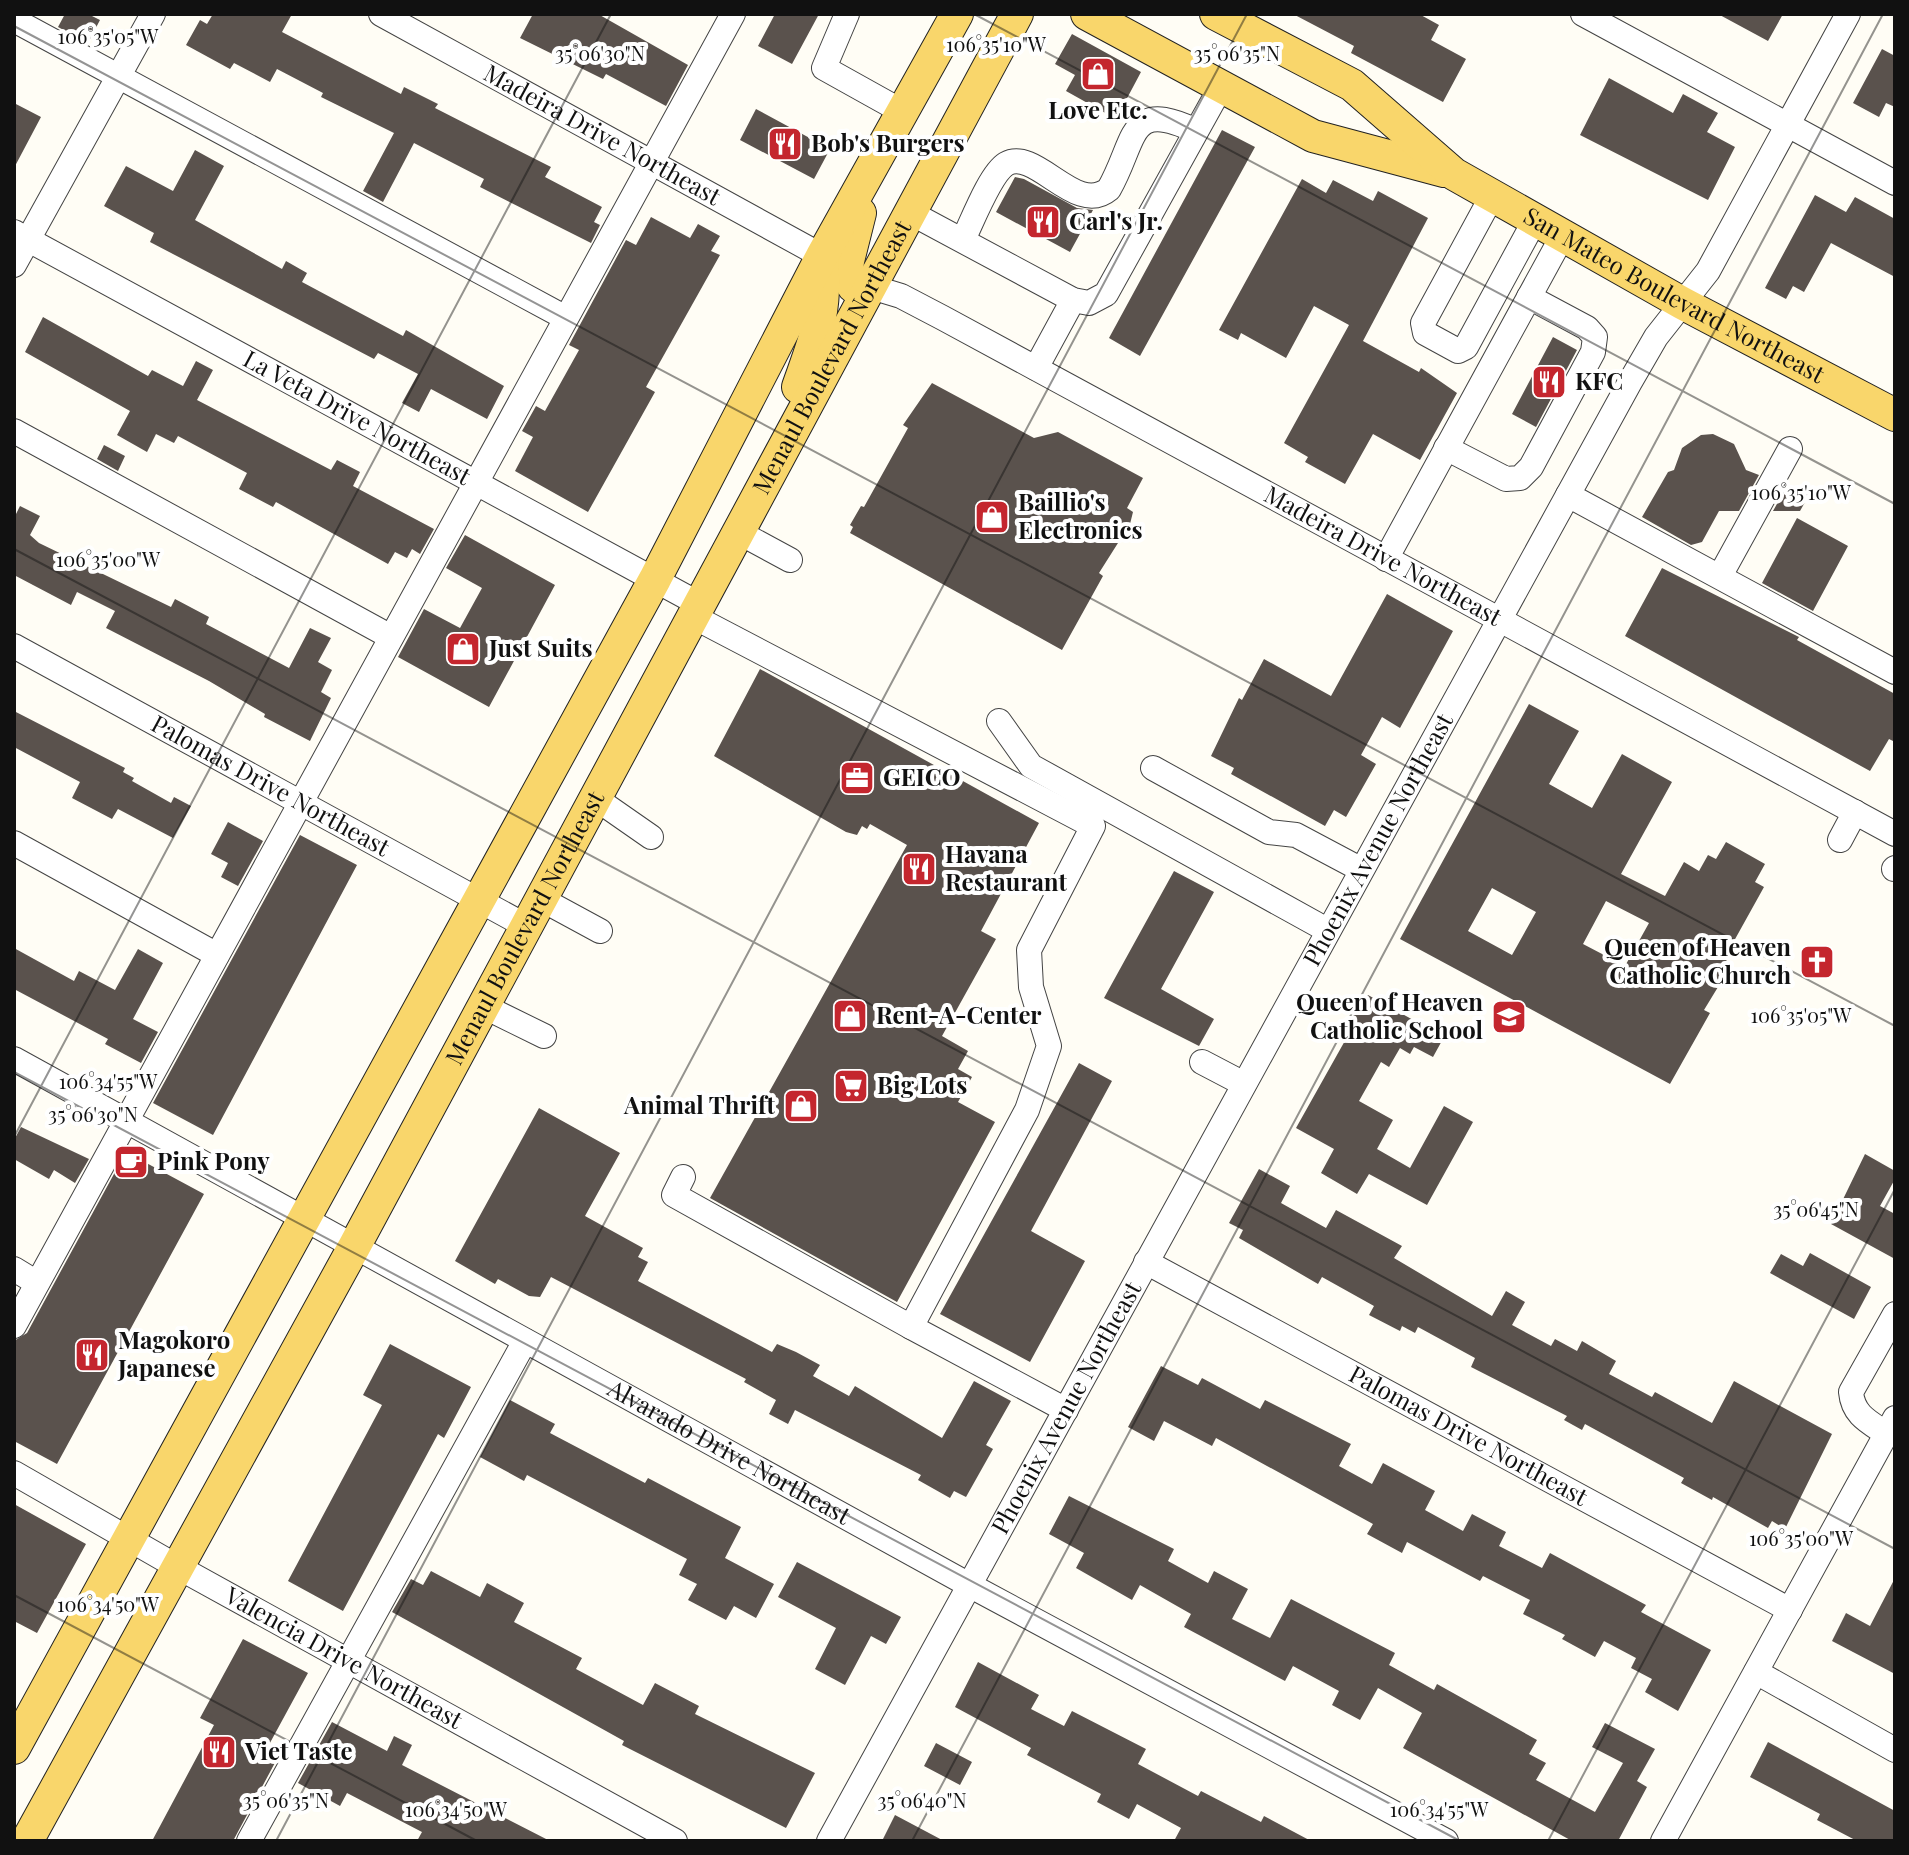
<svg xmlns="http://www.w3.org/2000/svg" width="1909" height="1855" viewBox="0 0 1909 1855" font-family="'Playfair Display',serif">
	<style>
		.building { fill: #5a524d; fill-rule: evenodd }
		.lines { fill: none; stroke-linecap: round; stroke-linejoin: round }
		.minor-casing { stroke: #444; stroke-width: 26 }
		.major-casing { stroke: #222; stroke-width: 34 }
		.minor { stroke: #fff; stroke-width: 24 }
		.major { stroke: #f9d66b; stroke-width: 32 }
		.ticks { fill: none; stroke: #111; stroke-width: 2; stroke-opacity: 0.45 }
		.labels { text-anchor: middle; stroke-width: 8; stroke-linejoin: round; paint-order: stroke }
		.poi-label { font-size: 24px; font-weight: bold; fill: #111; stroke: #fff; text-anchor: start }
		.street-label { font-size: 24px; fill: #111; stroke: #fff }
		.ticks-label { font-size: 20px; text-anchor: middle; fill: #111; stroke: #fff; stroke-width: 8; stroke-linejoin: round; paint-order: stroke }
	</style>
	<rect width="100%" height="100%" fill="#fffdf5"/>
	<path class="building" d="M65,14H88L100,20L88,43L58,27Z
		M213,14H292L282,32L401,94L404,87L438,104L435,108L551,167L545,177L602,207L594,222L600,225L591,243L480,187L484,179L414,143L383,202L363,191L394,133L321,97L323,93L277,69L270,82L234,63L230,69L186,45L200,20L207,24Z
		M533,14H598L688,65L666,106L606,74L603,79L520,38Z
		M775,14H819L792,64L758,46Z
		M1293,14H1419L1439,25L1431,40L1466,59L1443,102L1351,53L1354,46Z
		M1718,14H1783L1768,41Z
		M1072,34L1141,72L1116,119L1066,91L1075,75L1055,64Z
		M1882,49L1895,56V107L1886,103L1879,117L1853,103Z
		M1609,78L1673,113L1683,94L1718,113L1707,132L1735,147L1708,200L1580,135Z
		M14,103L41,117L14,168Z
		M756,109L830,149L814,179L740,140Z
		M1222,130L1255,147L1140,356L1109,338Z
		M195,150L224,166L195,220L282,269L286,261L307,273L302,282L403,336L406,330L504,386L487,419L431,389L419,412L402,403L418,374L378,353L374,359L150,242L154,233L104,206L126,166L173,191Z
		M1015,177L1024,179L1077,208L1093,210L1070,252L996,212Z
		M1302,179L1326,193L1333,180L1373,201L1378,191L1428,218L1363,341L1419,372L1421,368L1457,393L1420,460L1373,434L1345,484L1305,462L1308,457L1284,443L1349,325L1314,306L1286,358L1241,333L1238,340L1219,330Z
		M1815,195L1846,212L1855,197L1895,219V277L1831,243L1804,292L1793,286L1786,299L1765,288Z
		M651,217L690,238L698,224L720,236L711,251L720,255L646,387L655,392L588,512L515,471L533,437L522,431L536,406L545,411L579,350L569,345L626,240L636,245Z
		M43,317L148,376L152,370L183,386L196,361L213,370L197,400L331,470L337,460L360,472L353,486L434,529L420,554L412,549L407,558L395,552L388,564L276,502L273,507L239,489L247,473L178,436L174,443L156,434L147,452L117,435L130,411L25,352Z
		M1553,337L1577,350L1536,427L1512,414Z
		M932,383L1034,438L1058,432L1143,478L1127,508L1133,512L1130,524L1099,573L1103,576L1062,650L850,533L853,527L850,525L861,506L864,507L908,428L903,425Z
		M1713,434L1734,444L1746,470L1759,475L1739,511H1719L1702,542L1691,545L1642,517L1668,472L1674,470L1682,448L1701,435Z
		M104,445L125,456L118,471L97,459Z
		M1787,486L1809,495L1800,511H1773Z
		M20,506L40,516L30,535L39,543L171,607L175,599L209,617L206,624L289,668L310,628L331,638L318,662L332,670L321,692L331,698L310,741L264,717L265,714L209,681L106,628L115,611L77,592L71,605L14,575V518Z
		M1797,518L1848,546L1813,611L1762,583Z
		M465,535L555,585L489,707L398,657L424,609L460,628L482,588L446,568Z
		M1662,568L1799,637L1797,640L1895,694V742L1889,739L1870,771L1625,636Z
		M1387,594L1453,631L1400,728L1382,717L1361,755L1376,764L1346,817L1334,810L1325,826L1231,774L1234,768L1211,756L1239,698L1242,700L1264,659L1331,696Z
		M760,669L1039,823L981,931L996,939L942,1036L968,1051L958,1069L972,1077L958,1102L995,1122L897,1302L710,1198L907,845L870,824L867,829L862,826L857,835L846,832L714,756Z
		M1529,704L1579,731L1549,784L1592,808L1622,754L1672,782L1621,874L1665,896L1684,862L1699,871L1708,855L1716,859L1726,842L1765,864L1755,882L1764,887L1724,959L1732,964L1704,1010L1710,1013L1670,1084L1400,939ZM1492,888L1536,912L1512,955L1468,931ZM1606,901L1649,923L1625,966L1583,944Z
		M14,711L125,768L123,772L134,778L132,781L171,803L174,797L191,806L173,838L118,809L112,819L72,798L80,782L14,747Z
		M228,822L263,841L238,886L221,877L228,863L211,854Z
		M300,835L357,865L213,1135L153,1103Z
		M1174,871L1214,892L1161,989L1214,1019L1199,1046L1104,998Z
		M14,948L74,981L79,971L115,990L138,949L163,963L133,1019L158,1032L141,1063L105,1044L108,1039L14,989Z
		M1368,995L1444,1037L1433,1057L1414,1047L1410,1054L1400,1048L1389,1067L1381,1062L1359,1101L1393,1120L1377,1149L1410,1168L1444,1106L1473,1122L1427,1205L1369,1174L1357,1194L1321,1173L1334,1149L1296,1128L1351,1030L1347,1028L1364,996Z
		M1079,1063L1112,1081L1031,1231L1085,1261L1030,1362L940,1314Z
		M539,1108L620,1153L585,1216L643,1248L638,1257L648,1262L638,1281L772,1352L777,1344L796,1352L820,1365L813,1376L849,1396L855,1386L942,1438L974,1381L1011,1401L986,1445L993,1449L966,1497L954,1491L950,1498L918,1480L921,1475L795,1410L788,1424L769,1414L776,1400L744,1382L746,1379L551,1277L540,1297L529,1296L498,1279L495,1284L455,1261Z
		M21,1127L89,1159L75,1183L54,1170L49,1179L14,1159V1140Z
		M126,1152L204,1194L57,1464L14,1441V1341L27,1333Z
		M1865,1154L1895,1171V1179L1880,1206L1895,1214V1259L1831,1224Z
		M1259,1169L1290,1186L1281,1203L1326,1228L1336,1210L1402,1246L1394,1258L1492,1316L1506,1291L1525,1302L1512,1325L1551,1346L1555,1339L1577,1351L1582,1341L1616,1361L1609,1374L1652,1397L1655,1392L1712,1423L1734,1381L1832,1434L1785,1529L1772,1521L1768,1528L1713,1497L1712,1500L1681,1483L1684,1478L1585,1424L1582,1430L1564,1420L1567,1416L1471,1367L1475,1358L1418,1327L1415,1333L1402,1326L1400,1331L1369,1315L1374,1306L1322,1277L1318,1284L1239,1238L1243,1230L1229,1223Z
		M1810,1253L1871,1287L1854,1319L1770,1273L1781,1254L1803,1266Z
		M390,1344L471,1387L444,1438L438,1434L343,1611L288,1581L382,1405L363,1395Z
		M1161,1366L1198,1385L1202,1378L1260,1409L1265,1400L1351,1444L1339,1466L1372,1484L1383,1463L1435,1491L1425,1510L1463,1531L1472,1514L1506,1532L1499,1546L1542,1568L1550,1553L1646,1605L1641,1612L1711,1650L1678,1711L1645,1692L1652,1679L1631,1668L1636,1658L1604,1641L1595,1657L1562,1639L1565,1635L1523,1614L1530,1600L1483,1576L1480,1581L1407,1542L1402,1553L1367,1534L1373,1524L1216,1438L1212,1446L1164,1421L1154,1441L1128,1427Z
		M510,1400L555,1424L550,1433L645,1483L648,1478L741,1527L725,1558L774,1584L756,1618L734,1606L726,1620L688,1600L697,1584L679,1575L687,1559L527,1475L524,1481L480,1457Z
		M1069,1496L1174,1549L1168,1561L1208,1583L1214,1571L1248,1589L1232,1619L1270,1638L1291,1599L1395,1653L1389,1665L1434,1690L1437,1684L1537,1740L1529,1754L1546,1763L1536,1780L1595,1812L1623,1763L1592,1747L1605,1723L1655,1749L1637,1781L1647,1787L1618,1841H1572L1403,1748L1422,1713L1378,1688L1360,1720L1332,1705L1339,1691L1293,1666L1285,1681L1184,1627L1191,1614L1140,1585L1132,1600L1076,1568L1084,1553L1049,1534Z
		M14,1504L86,1544L37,1633L14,1621Z
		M797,1562L901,1617L886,1644L871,1636L845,1685L815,1669L836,1628L778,1597Z
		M431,1571L480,1597L487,1583L524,1603L514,1622L582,1658L576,1669L643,1705L655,1683L699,1706L695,1714L815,1773L786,1828L622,1745L624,1741L392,1612L411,1579L423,1585Z
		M1895,1578V1674L1832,1641L1846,1613L1870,1626Z
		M243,1639L308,1673L265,1752L277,1759L233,1841H152L214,1725L200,1718Z
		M978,1662L1039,1695L1031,1709L1064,1726L1072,1711L1146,1749L1138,1764L1198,1796L1201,1791L1261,1822L1264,1816L1311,1841H1174L1181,1828L1137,1804L1129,1819L1097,1802L1101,1794L1027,1755L1031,1748L955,1707Z
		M332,1722L387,1751L394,1736L412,1745L402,1765L550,1841H417L422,1832L347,1793L340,1806L298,1783Z
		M1768,1742L1895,1811V1841H1857L1817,1820L1820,1814L1750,1777Z
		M936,1743L972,1762L960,1785L924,1766Z
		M895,1815L944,1841H882Z"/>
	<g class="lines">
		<g class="minor-casing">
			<g id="minor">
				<path id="s1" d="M381,14L822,256"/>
				<path d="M847,14L824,68L903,112"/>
				<path d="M1583,14L1895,183"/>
				<path d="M14,20L564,317"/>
				<path d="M1492,196L1423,323L1425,333L1458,351L1466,347L1535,220"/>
				<path d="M909,212L1073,300L1089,303L1106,294L1222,85"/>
				<path id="s2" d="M14,232L701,605"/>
				<path d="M963,240C972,222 990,174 1006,164C1036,147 1076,217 1109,189C1137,140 1127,98 1196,131"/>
				<path d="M14,265L153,14"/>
				<path id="s3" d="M868,286L901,296L943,318L1895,834"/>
				<path d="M1036,368L1073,300"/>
				<path d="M14,431L391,637"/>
				<path d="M1446,448L1506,479L1520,478L1531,467L1593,352L1595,337L1587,328L1529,297"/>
				<path d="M1568,495L1895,672"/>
				<path d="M740,533L790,560"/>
				<path d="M1386,559L1563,235"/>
				<path d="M1720,576L1790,449"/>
				<path d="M694,617L1093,826L1029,950L1031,987L1049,1046L1027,1110L911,1327L1066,1410"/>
				<path id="s4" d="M14,646L526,926"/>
				<path d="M999,721L1031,766L1327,930"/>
				<path d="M1153,768L1269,832L1296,835L1360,869"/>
				<path d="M595,798L651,837"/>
				<path d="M1840,840L1855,812"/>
				<path d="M14,843L217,955"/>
				<path d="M1894,869L1895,868"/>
				<path d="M541,899L600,931"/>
				<path d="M483,1006L544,1036"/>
				<path id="s5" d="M14,1059L971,1586L1446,1841"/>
				<path d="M1202,1062L1244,1084"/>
				<path d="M683,1177L674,1195L911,1327"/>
				<path id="s6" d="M1146,1262L1790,1610"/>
				<path d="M14,1269L37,1283"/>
				<path d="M14,1326L733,14"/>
				<path d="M1887,1434C1869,1422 1853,1415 1851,1392L1895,1314"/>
				<path id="s7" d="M14,1473L176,1566L675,1841"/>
				<path d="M1756,1672L1895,1750"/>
				<path d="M249,1841L525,1341"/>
				<path id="s8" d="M829,1841L1630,382L1656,337L1708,271L1848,14"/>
				<path d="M1663,1841L1895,1418"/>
			</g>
		</g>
		<g class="major-casing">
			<g id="major">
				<path d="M1087,14L1313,136L1444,171"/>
				<path id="s9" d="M1216,14L1352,85L1454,174L1682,303L1895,415"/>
				<path d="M860,213L848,261L847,274L853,286H868"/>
				<path d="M798,387C816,336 827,312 822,258"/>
				<path d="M14,1748L655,579L822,256L957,14"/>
				<path id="s10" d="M27,1841L354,1247L1017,14"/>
			</g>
		</g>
		<use href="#minor" class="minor"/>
		<use href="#major" class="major"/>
	</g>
	<path class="ticks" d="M974,14L1895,504M14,26L1895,1026M14,549L1895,1549M14,1072L1460,1841M14,1137L611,14M14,1595L477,1841M276,1841L1247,14M912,1841L1883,14M1548,1841L1895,1189"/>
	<defs>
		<g id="shop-square" transform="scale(1.8)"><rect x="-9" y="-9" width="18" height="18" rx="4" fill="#c4262e" stroke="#fff"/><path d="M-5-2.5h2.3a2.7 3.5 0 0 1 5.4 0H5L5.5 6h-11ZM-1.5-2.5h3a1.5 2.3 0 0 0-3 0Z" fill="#fff"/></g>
		<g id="restaurant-square" transform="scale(1.8)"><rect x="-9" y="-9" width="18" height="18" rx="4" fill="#c4262e" stroke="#fff"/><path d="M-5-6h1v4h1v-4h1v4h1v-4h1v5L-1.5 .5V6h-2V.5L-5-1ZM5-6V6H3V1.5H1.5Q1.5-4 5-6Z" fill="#fff"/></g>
		<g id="office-square" transform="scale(1.8)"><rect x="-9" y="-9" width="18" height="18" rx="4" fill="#c4262e" stroke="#fff"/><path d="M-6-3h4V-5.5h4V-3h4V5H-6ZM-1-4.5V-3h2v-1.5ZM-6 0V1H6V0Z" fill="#fff"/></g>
		<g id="church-square" transform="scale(1.8)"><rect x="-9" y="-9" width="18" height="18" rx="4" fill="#c4262e" stroke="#fff"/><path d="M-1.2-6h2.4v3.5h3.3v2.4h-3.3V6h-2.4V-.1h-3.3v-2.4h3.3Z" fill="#fff"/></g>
		<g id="school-square" transform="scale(1.8)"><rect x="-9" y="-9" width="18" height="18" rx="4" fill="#c4262e" stroke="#fff"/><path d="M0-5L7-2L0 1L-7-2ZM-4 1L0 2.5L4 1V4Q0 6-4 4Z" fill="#fff"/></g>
		<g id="supermarket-square" transform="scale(1.8)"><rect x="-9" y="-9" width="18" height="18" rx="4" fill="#c4262e" stroke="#fff"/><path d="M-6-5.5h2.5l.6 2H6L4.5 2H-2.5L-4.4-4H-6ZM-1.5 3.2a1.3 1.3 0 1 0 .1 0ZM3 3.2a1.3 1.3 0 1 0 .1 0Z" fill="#fff"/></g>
		<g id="cafe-square" transform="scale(1.8)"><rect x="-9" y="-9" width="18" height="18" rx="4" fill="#c4262e" stroke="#fff"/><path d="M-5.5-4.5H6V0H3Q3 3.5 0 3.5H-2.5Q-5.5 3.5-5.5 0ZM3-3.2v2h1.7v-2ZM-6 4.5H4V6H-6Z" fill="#fff"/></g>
	</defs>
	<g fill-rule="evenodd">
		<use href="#shop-square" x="1098" y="74"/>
		<use href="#restaurant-square" x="785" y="144"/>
		<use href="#restaurant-square" x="1043" y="222"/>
		<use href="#restaurant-square" x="1549" y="382"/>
		<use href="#shop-square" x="992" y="517"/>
		<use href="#shop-square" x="463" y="649"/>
		<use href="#office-square" x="857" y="778"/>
		<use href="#restaurant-square" x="919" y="869"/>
		<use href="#church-square" x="1817" y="962"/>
		<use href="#shop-square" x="850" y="1016"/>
		<use href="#school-square" x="1509" y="1017"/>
		<use href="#supermarket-square" x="851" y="1086"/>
		<use href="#shop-square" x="801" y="1106"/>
		<use href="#cafe-square" x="131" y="1162"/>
		<use href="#restaurant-square" x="92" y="1355"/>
		<use href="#restaurant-square" x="219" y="1752"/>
	</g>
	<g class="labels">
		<g class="poi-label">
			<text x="1098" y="119" text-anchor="middle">Love Etc.</text>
			<text x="811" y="152">Bob's Burgers</text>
			<text x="1069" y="230">Carl's Jr.</text>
			<text x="1575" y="390">KFC</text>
			<text x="1018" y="511">Baillio's<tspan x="1018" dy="28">Electronics</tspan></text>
			<text x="489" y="657">Just Suits</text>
			<text x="883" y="786">GEICO</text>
			<text x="945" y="863">Havana<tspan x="945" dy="28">Restaurant</tspan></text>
			<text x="1791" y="956" text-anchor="end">Queen of Heaven<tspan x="1791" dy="28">Catholic Church</tspan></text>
			<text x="1483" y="1011" text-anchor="end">Queen of Heaven<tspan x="1483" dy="28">Catholic School</tspan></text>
			<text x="876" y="1024">Rent-A-Center</text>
			<text x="877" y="1094">Big Lots</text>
			<text x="775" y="1114" text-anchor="end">Animal Thrift</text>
			<text x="157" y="1170">Pink Pony</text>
			<text x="118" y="1349">Magokoro<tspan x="118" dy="28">Japanese</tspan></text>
			<text x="245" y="1760">Viet Taste</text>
		</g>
		<g class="street-label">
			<text dy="8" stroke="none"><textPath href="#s1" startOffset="252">Madeira Drive Northeast</textPath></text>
			<text dy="8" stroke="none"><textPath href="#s9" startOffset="540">San Mateo Boulevard Northeast</textPath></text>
			<text dy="8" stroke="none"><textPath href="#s10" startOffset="1688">Menaul Boulevard Northeast</textPath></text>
			<text dy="8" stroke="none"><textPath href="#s2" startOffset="390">La Veta Drive Northeast</textPath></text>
			<text dy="8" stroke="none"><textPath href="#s3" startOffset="582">Madeira Drive Northeast</textPath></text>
			<text dy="8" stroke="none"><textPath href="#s4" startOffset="292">Palomas Drive Northeast</textPath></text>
			<text dy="8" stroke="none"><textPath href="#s8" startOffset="1142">Phoenix Avenue Northeast</textPath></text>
			<text dy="8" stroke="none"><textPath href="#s10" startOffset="1040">Menaul Boulevard Northeast</textPath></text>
			<text dy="8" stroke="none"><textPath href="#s8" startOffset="494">Phoenix Avenue Northeast</textPath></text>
			<text dy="8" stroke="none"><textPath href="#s6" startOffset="366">Palomas Drive Northeast</textPath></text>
			<text dy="8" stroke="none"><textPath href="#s5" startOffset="816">Alvarado Drive Northeast</textPath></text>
			<text dy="8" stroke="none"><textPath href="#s7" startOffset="378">Valencia Drive Northeast</textPath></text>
		</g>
	</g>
	<g class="ticks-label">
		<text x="108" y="44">106°35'05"W</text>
		<text x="996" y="52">106°35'10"W</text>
		<text x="600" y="61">35°06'30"N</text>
		<text x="1237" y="61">35°06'35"N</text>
		<text x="1801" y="500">106°35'10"W</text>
		<text x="108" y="567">106°35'00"W</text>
		<text x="1801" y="1023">106°35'05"W</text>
		<text x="108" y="1089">106°34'55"W</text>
		<text x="93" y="1122">35°06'30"N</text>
		<text x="1816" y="1217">35°06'45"N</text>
		<text x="1801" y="1546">106°35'00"W</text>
		<text x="108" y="1612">106°34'50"W</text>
		<text x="286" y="1808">35°06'35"N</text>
		<text x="922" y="1808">35°06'40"N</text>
		<text x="456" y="1817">106°34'50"W</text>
		<text x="1439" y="1817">106°34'55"W</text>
	</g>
	<rect width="1909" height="1855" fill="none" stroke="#111111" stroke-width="32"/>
</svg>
